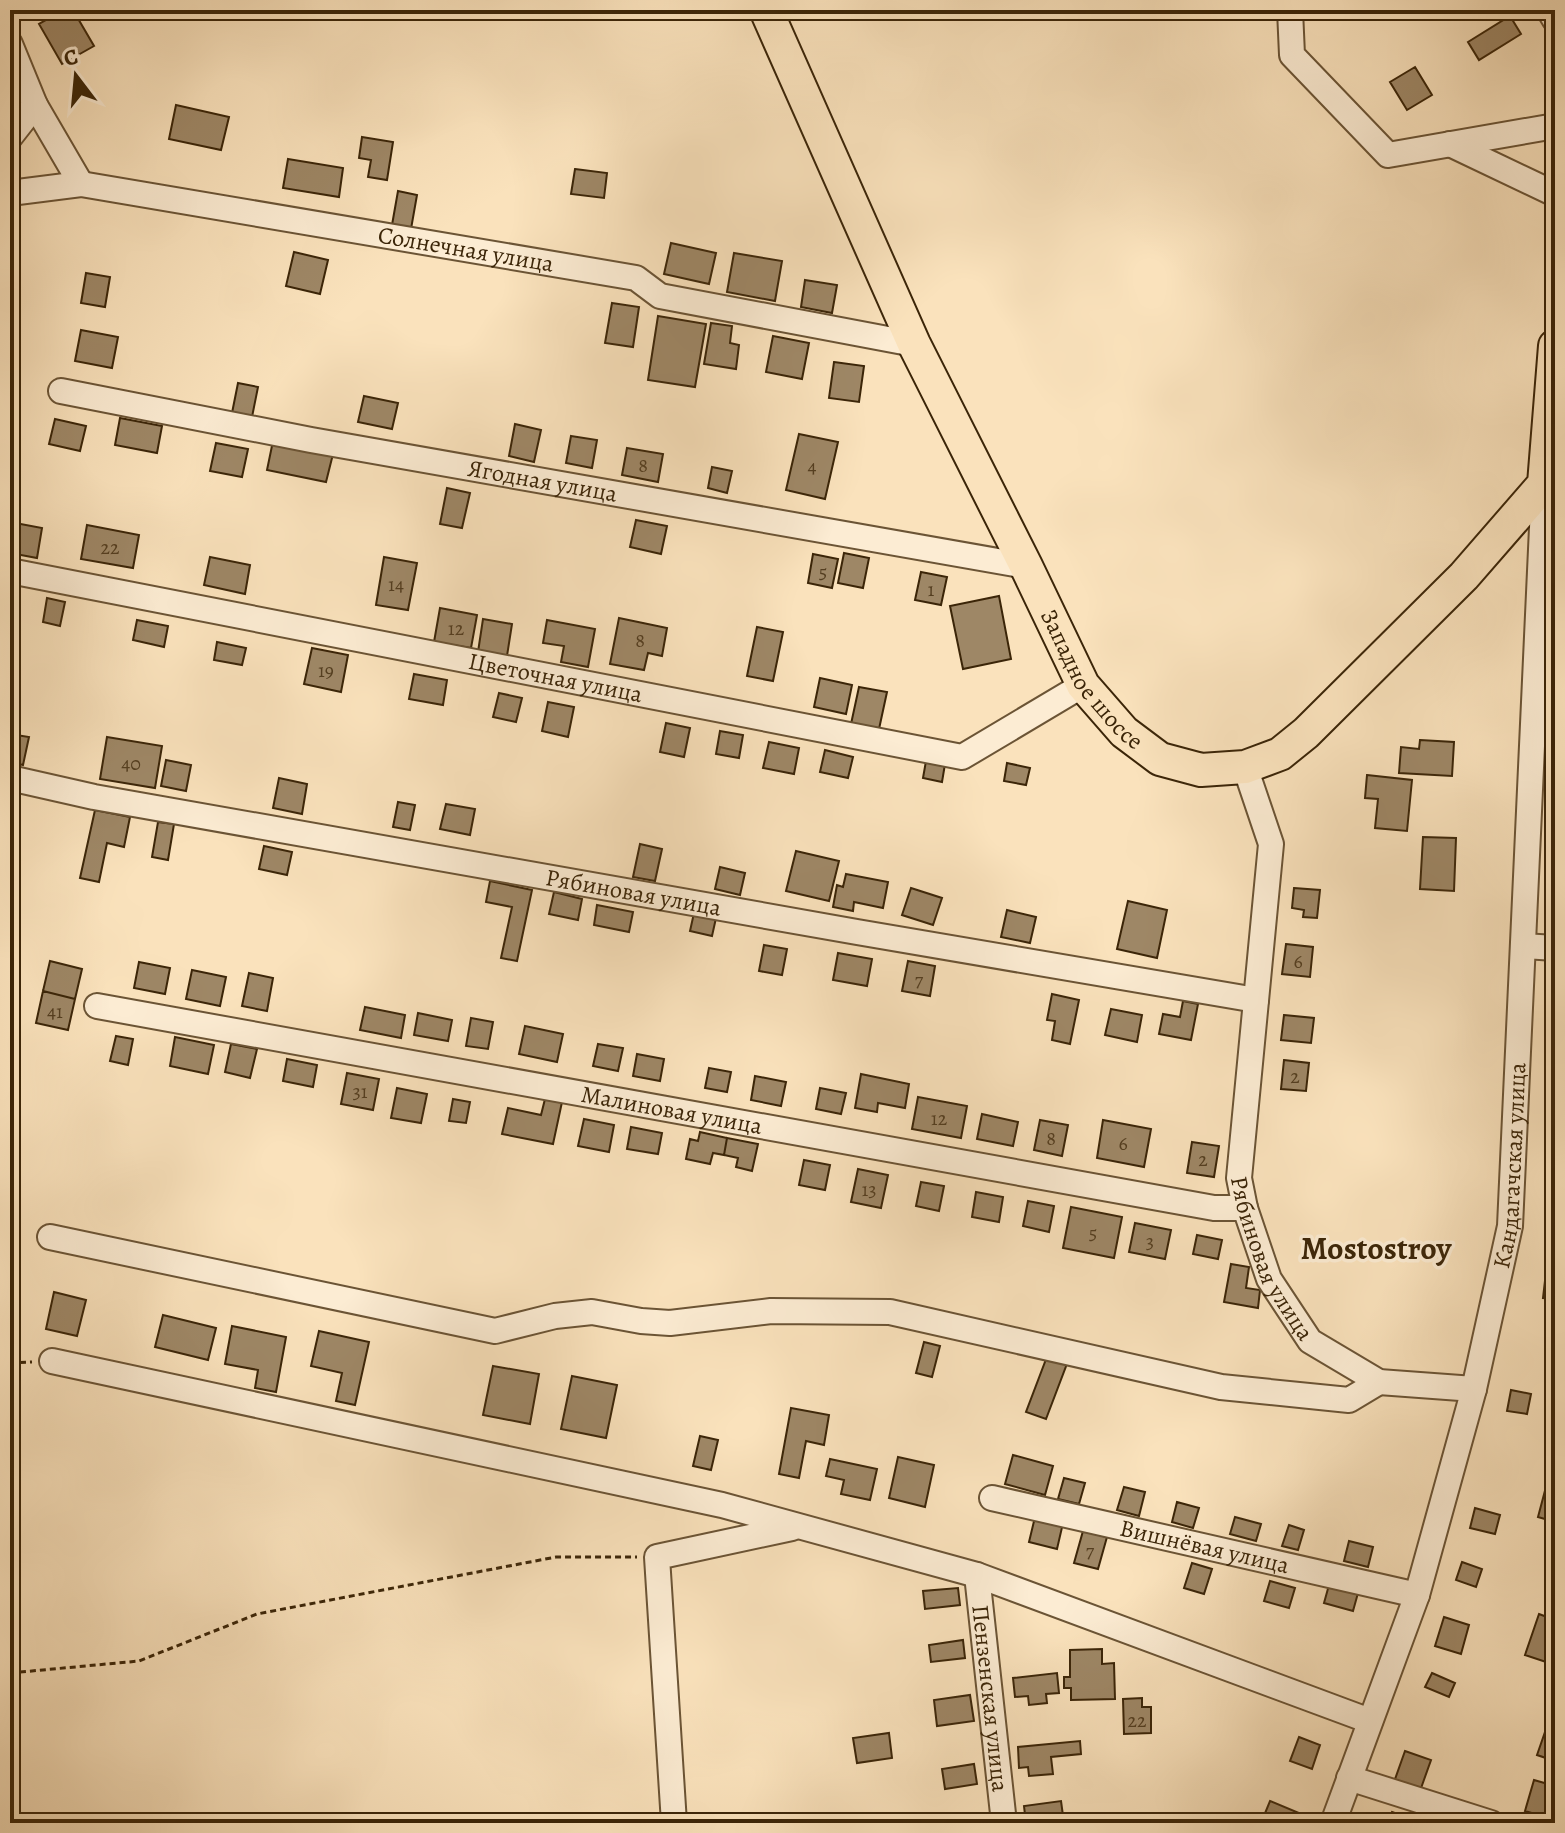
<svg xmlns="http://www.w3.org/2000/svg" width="1565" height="1833" viewBox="0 0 1565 1833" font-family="Alegreya,serif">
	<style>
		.building { fill: #9e8766; stroke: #3b2508; stroke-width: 2 }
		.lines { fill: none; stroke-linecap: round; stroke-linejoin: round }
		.minor-casing { stroke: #6b5435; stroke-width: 28 }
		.major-casing { stroke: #3b2508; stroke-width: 36 }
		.path { stroke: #3b2508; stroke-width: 3; stroke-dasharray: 6 4; stroke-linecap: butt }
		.minor { stroke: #fcecd3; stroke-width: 24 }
		.major { stroke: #fae2bc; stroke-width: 32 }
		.labels { text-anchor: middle; stroke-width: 7; stroke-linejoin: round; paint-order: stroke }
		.number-label { font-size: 20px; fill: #543e20 }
		.street-label { font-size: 24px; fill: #3b2508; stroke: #fcecd3 }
		.district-label { font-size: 32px; font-weight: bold; fill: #3b2508; stroke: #fcecd3 }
	</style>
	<rect width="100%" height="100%" fill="#fae2bc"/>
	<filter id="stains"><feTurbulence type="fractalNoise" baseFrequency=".0025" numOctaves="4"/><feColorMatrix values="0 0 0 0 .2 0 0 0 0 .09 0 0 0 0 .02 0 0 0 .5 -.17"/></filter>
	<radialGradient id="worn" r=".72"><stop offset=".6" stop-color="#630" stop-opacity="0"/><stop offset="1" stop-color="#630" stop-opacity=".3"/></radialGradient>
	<path class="building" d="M64,10H73L94,46L62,64L39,24Z
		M1510,16L1521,34L1479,60L1468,42Z
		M1415,67L1432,95L1407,110L1390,82Z
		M176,105L229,117L221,150L169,139Z
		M362,137L393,142L387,180L368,177L371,160L359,158Z
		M288,159L343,168L339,197L283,188Z
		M575,169L607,173L604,198L571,194Z
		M398,191L417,195L411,229L392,225Z
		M671,243L716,253L709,284L664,274Z
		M294,252L328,260L320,294L286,286Z
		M734,253L782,261L775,301L727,292Z
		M86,273L110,277L105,307L81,303Z
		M805,280L837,285L832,313L801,307Z
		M612,303L639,307L633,347L605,343Z
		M658,316L706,324L695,387L648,380Z
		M711,323L732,326L730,343L739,345L736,369L704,364Z
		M81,330L118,337L112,368L75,361Z
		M773,336L809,343L802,379L766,372Z
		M834,362L864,366L859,402L829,398Z
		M238,383L258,387L252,417L232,413Z
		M364,396L398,403L392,429L358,422Z
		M120,418L162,426L157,453L115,445Z
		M55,419L86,426L80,451L49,444Z
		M515,424L541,430L534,462L509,456Z
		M799,434L838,442L825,499L786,490Z
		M571,436L597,440L592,468L566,463Z
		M273,441L333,454L326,482L267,470Z
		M216,443L248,449L242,477L210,471Z
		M627,448L663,454L658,482L622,475Z
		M712,467L732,471L727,493L708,488Z
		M447,488L470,493L462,528L440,524Z
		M636,520L667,526L661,554L630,547Z
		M10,522L42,528L37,558L10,553Z
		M87,525L139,535L133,568L81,559Z
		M844,553L869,558L863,588L838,583Z
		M813,554L838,559L832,588L808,583Z
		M210,557L250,565L245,594L204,585Z
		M384,557L417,563L408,610L376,605Z
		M921,572L947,577L941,605L915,600Z
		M999,596L1011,659L963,669L950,606Z
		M47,598L65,602L60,626L43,622Z
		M440,608L477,615L471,648L434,642Z
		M619,618L667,628L662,656L648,653L644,670L610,664Z
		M483,619L512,624L507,656L478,652Z
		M137,620L168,626L164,647L133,640Z
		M547,620L595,629L588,667L561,662L564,646L543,643Z
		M757,627L783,632L773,681L747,676Z
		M217,642L246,648L242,665L214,660Z
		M312,648L348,655L341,692L304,684Z
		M414,674L447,680L443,705L409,699Z
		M820,678L852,685L846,714L814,707Z
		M859,687L887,692L879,729L851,724Z
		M499,693L522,698L516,722L493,717Z
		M548,702L574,707L568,737L542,731Z
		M666,723L690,728L684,757L660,752Z
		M720,731L743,735L739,758L716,754Z
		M10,734L29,737L23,765L10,762Z
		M107,737L162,746L155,788L100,779Z
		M1420,740L1454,742L1452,776L1399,773L1401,747L1419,749Z
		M769,742L799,748L794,774L763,768Z
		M825,750L853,757L848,778L820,772Z
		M166,760L191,765L186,791L161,786Z
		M926,761L945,764L942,782L923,778Z
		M1007,763L1030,768L1026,785L1004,781Z
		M1367,775L1412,780L1407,831L1375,828L1378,799L1365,798Z
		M279,778L307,784L302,814L273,808Z
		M398,802L415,805L410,830L393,827Z
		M446,804L475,809L470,835L440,829Z
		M95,810L130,817L124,847L107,843L99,882L80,878Z
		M158,822L174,824L168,860L152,857Z
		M1423,837L1456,838L1454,891L1420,889Z
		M640,844L662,849L655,881L633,877Z
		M264,846L292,852L287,875L259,869Z
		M796,851L839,861L829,901L786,891Z
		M720,867L745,873L740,895L715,889Z
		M846,874L888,882L883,908L854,902L853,911L833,907L837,885L843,887Z
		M490,881L532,890L517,961L501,958L512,907L486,902Z
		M911,888L942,898L933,925L902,915Z
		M1294,888L1320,890L1317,918L1303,917L1304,910L1292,908Z
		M554,892L582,899L578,920L549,914Z
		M1128,901L1167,910L1157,958L1117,949Z
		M597,905L633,912L629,932L594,925Z
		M1007,910L1036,917L1030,943L1001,937Z
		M694,913L716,918L712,936L690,931Z
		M1286,944L1313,947L1310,977L1282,974Z
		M764,945L787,949L782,975L759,971Z
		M838,953L872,959L867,986L833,980Z
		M50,961L82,969L75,999L43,991Z
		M908,961L935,966L930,996L902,991Z
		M139,962L170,968L165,994L134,988Z
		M192,970L226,977L220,1006L186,999Z
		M249,973L273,978L267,1011L242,1006Z
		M43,991L75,999L68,1030L36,1023Z
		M1052,994L1079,1000L1070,1044L1052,1040L1055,1021L1047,1020Z
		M1183,1001L1198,1004L1191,1040L1159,1034L1163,1014L1180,1017Z
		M365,1007L405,1015L401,1038L360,1030Z
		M1111,1009L1142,1015L1137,1042L1105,1035Z
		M418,1013L452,1020L448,1041L414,1035Z
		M1284,1015L1314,1018L1311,1043L1281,1040Z
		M471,1018L493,1022L488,1049L466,1046Z
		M525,1026L563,1034L557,1062L519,1054Z
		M116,1036L133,1039L128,1065L110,1061Z
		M175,1037L214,1045L208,1074L170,1066Z
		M231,1044L257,1049L250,1078L225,1072Z
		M598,1044L623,1048L618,1071L593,1066Z
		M637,1054L664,1059L660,1081L633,1076Z
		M287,1059L317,1065L313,1087L283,1081Z
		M1284,1060L1309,1063L1306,1091L1281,1089Z
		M709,1068L731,1072L727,1092L705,1088Z
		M347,1073L379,1079L373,1110L341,1104Z
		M861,1074L909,1084L905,1108L878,1103L877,1112L855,1108Z
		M755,1076L786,1082L781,1106L751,1100Z
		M397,1088L427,1094L421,1123L391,1118Z
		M820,1088L846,1093L841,1114L816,1109Z
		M918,1097L967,1106L961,1138L912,1129Z
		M453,1099L470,1102L466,1123L449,1121Z
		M545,1099L562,1102L553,1144L502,1134L508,1108L541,1115Z
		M982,1114L1018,1122L1013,1146L977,1139Z
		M584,1119L614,1125L609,1152L578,1146Z
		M1040,1120L1068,1125L1062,1156L1034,1150Z
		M1103,1120L1151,1129L1144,1167L1097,1158Z
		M631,1127L662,1133L658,1154L627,1149Z
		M700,1132L727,1138L724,1155L713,1153L710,1164L686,1159L690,1139L698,1141Z
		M727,1138L758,1144L752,1171L736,1167L738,1158L724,1155Z
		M1192,1142L1219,1146L1214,1177L1187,1173Z
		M804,1160L830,1165L825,1190L799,1185Z
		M858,1169L888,1175L881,1208L851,1202Z
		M921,1182L944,1186L939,1211L916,1206Z
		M976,1192L1003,1197L999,1222L972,1217Z
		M1028,1201L1054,1206L1049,1232L1023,1226Z
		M1071,1207L1122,1217L1114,1258L1063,1248Z
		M1551,1218L1555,1219V1250L1547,1249Z
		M1135,1223L1171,1230L1165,1259L1129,1252Z
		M1197,1235L1222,1240L1218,1259L1193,1254Z
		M1231,1264L1249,1267L1246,1288L1260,1290L1258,1308L1224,1302Z
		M1546,1272L1555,1273V1299L1543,1298Z
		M54,1292L86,1300L77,1336L46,1329Z
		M163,1315L216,1328L208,1360L155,1347Z
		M232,1326L286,1337L276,1392L255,1388L258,1370L225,1364Z
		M319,1331L369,1342L355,1405L336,1401L342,1373L311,1366Z
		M924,1342L940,1346L932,1377L916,1373Z
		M1048,1354L1068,1361L1046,1419L1026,1412Z
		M493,1366L539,1374L530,1424L483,1415Z
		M572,1376L617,1385L606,1438L561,1429Z
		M1511,1390L1531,1394L1527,1414L1507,1411Z
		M791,1408L829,1415L824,1445L806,1441L799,1478L779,1474Z
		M700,1436L718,1440L711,1470L693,1466Z
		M1013,1455L1053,1466L1045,1495L1005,1484Z
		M898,1457L934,1465L925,1507L889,1498Z
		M830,1459L877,1469L870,1500L841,1494L844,1480L826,1476Z
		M1064,1478L1085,1483L1079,1504L1058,1499Z
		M1547,1483L1555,1485V1522L1538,1517Z
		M1124,1487L1145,1492L1139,1516L1117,1510Z
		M1177,1502L1199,1508L1193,1528L1172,1522Z
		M1475,1508L1500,1515L1495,1534L1470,1528Z
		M1035,1517L1063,1523L1057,1549L1029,1542Z
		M1235,1517L1261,1524L1256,1541L1230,1534Z
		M1289,1525L1304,1530L1298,1550L1282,1546Z
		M1083,1531L1107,1537L1098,1569L1074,1563Z
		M1349,1541L1373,1547L1368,1567L1344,1561Z
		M1462,1562L1482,1569L1476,1587L1456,1580Z
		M1192,1563L1212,1569L1204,1594L1184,1588Z
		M1270,1581L1295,1588L1289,1608L1264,1601Z
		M1329,1585L1358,1593L1353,1611L1324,1603Z
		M958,1588L960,1605L925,1609L923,1591Z
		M1539,1614L1555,1620V1634L1546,1662L1525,1655Z
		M1444,1617L1469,1625L1461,1654L1435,1646Z
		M963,1640L965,1658L931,1662L929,1645Z
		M1102,1649V1664L1114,1663L1115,1699L1071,1700V1688H1064V1677H1070V1650Z
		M1057,1673L1059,1693L1046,1694L1047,1703L1029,1705L1028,1696L1015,1697L1013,1678Z
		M1432,1673L1455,1683L1449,1697L1425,1687Z
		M970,1695L974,1721L937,1726L934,1700Z
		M1142,1698V1707H1151V1733L1124,1734L1123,1699Z
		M1545,1732L1555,1735V1761L1537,1755Z
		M889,1733L892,1758L857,1763L853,1738Z
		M1299,1737L1320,1745L1312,1769L1290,1761Z
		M1080,1741L1081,1754L1051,1757L1053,1774L1029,1776L1028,1767L1019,1768L1018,1747Z
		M1405,1751L1431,1760L1420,1791L1394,1782Z
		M974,1764L977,1784L945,1789L942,1769Z
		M1534,1780L1555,1786V1820L1525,1811Z
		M1061,1801L1064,1823H1026L1024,1806Z
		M1270,1801L1299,1813L1295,1823H1261Z
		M1392,1812L1422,1823H1388Z
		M981,1813L982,1823H956V1816Z"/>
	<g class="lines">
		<g class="minor-casing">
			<g id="minor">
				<path d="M1290,10L1292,55L1388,155L1555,126"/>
				<path d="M1549,10L1555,20"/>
				<path d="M10,44L35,105L81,184"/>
				<path d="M10,137L35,105"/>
				<path d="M1450,144L1555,194"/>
				<path id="s1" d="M10,193L81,184L636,278L660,296L914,344"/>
				<path id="s2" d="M61,391L311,440L1026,566"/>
				<path id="s3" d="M10,571L962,757L1083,685"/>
				<path id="s4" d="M1245,767L1271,844L1239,1178L1245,1208L1269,1279L1310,1341L1379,1382L1474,1389"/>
				<path id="s5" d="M10,778L94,797L857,932L1256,1000"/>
				<path d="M1523,946L1555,948"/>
				<path id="s6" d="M97,1006L1214,1208H1245"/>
				<path d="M50,1237L495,1331L555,1316L592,1312L641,1321L670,1323L771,1311L890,1312L1221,1387L1349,1400L1379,1382"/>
				<path d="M52,1361L722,1505L977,1575L1370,1721"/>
				<path id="s7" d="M992,1498L1417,1595"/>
				<path id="s8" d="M977,1575L1004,1823"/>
				<path d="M1349,1778L1491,1823"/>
				<path d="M674,1823L657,1557L792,1528"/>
				<path id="s9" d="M1333,1823L1417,1595L1474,1389L1510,1226L1544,484"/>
			</g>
		</g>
		<g class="major-casing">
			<g id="major">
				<path id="s10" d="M766,10L914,344L1026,566L1083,685L1124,732L1160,759L1201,770L1245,767L1280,754L1306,733L1464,576L1544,484L1555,346"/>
			</g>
		</g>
		<path class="path" d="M10,1363L32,1362
			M10,1673L139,1661L257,1614L556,1557H637"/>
		<use href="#minor" class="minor"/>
		<use href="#major" class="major"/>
	</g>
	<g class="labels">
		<g class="number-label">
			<text x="643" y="472">8</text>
			<text x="812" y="473">4</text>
			<text x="110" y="554">22</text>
			<text x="823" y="578">5</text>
			<text x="396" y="591">14</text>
			<text x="931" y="596">1</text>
			<text x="456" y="635">12</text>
			<text x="640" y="647">8</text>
			<text x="326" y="677">19</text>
			<text x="131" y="770">40</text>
			<text x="1298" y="968">6</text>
			<text x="919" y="986">7</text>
			<text x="55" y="1018">41</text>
			<text x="1295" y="1083">2</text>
			<text x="360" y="1098">31</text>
			<text x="939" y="1125">12</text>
			<text x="1051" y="1145">8</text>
			<text x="1123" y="1150">6</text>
			<text x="1203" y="1166">2</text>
			<text x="869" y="1196">13</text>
			<text x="1093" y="1239">5</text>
			<text x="1150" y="1248">3</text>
			<text x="1090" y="1557">7</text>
			<text x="1137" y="1727">22</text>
		</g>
		<g class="street-label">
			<text dy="8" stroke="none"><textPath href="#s1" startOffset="462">Солнечная улица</textPath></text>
			<text dy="8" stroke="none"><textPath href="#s2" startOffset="490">Ягодная улица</textPath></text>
			<text dy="8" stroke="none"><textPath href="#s10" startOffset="746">Западное шоссе</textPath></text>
			<text dy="8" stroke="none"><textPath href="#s3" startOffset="556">Цветочная улица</textPath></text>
			<text dy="8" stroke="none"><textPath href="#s5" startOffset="634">Рябиновая улица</textPath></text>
			<text dy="8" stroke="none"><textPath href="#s6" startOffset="584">Малиновая улица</textPath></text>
			<text dy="8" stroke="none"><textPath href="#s9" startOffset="684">Кандагачская улица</textPath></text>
			<text dy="8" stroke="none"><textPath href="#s4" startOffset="504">Рябиновая улица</textPath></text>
			<text dy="8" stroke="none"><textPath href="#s7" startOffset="218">Вишнёвая улица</textPath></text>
			<text dy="8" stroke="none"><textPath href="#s8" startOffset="124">Пензенская улица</textPath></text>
		</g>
		<g class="district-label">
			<text x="1376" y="1259">Mostostroy</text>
		</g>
	</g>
	<rect width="1565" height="1833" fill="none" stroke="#fae2bc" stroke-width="40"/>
	<rect x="12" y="12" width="1541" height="1809" fill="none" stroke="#3b2508" stroke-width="4"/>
	<rect x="20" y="20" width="1525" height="1793" fill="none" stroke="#3b2508" stroke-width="2"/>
	<g transform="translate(76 76) rotate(344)" stroke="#fcecd3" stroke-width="6" paint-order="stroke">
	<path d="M0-6L14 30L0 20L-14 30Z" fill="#3b2508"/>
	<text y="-12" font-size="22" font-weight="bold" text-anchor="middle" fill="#3b2508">С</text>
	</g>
	<rect width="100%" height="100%" filter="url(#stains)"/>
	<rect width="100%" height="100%" fill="url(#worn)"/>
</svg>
